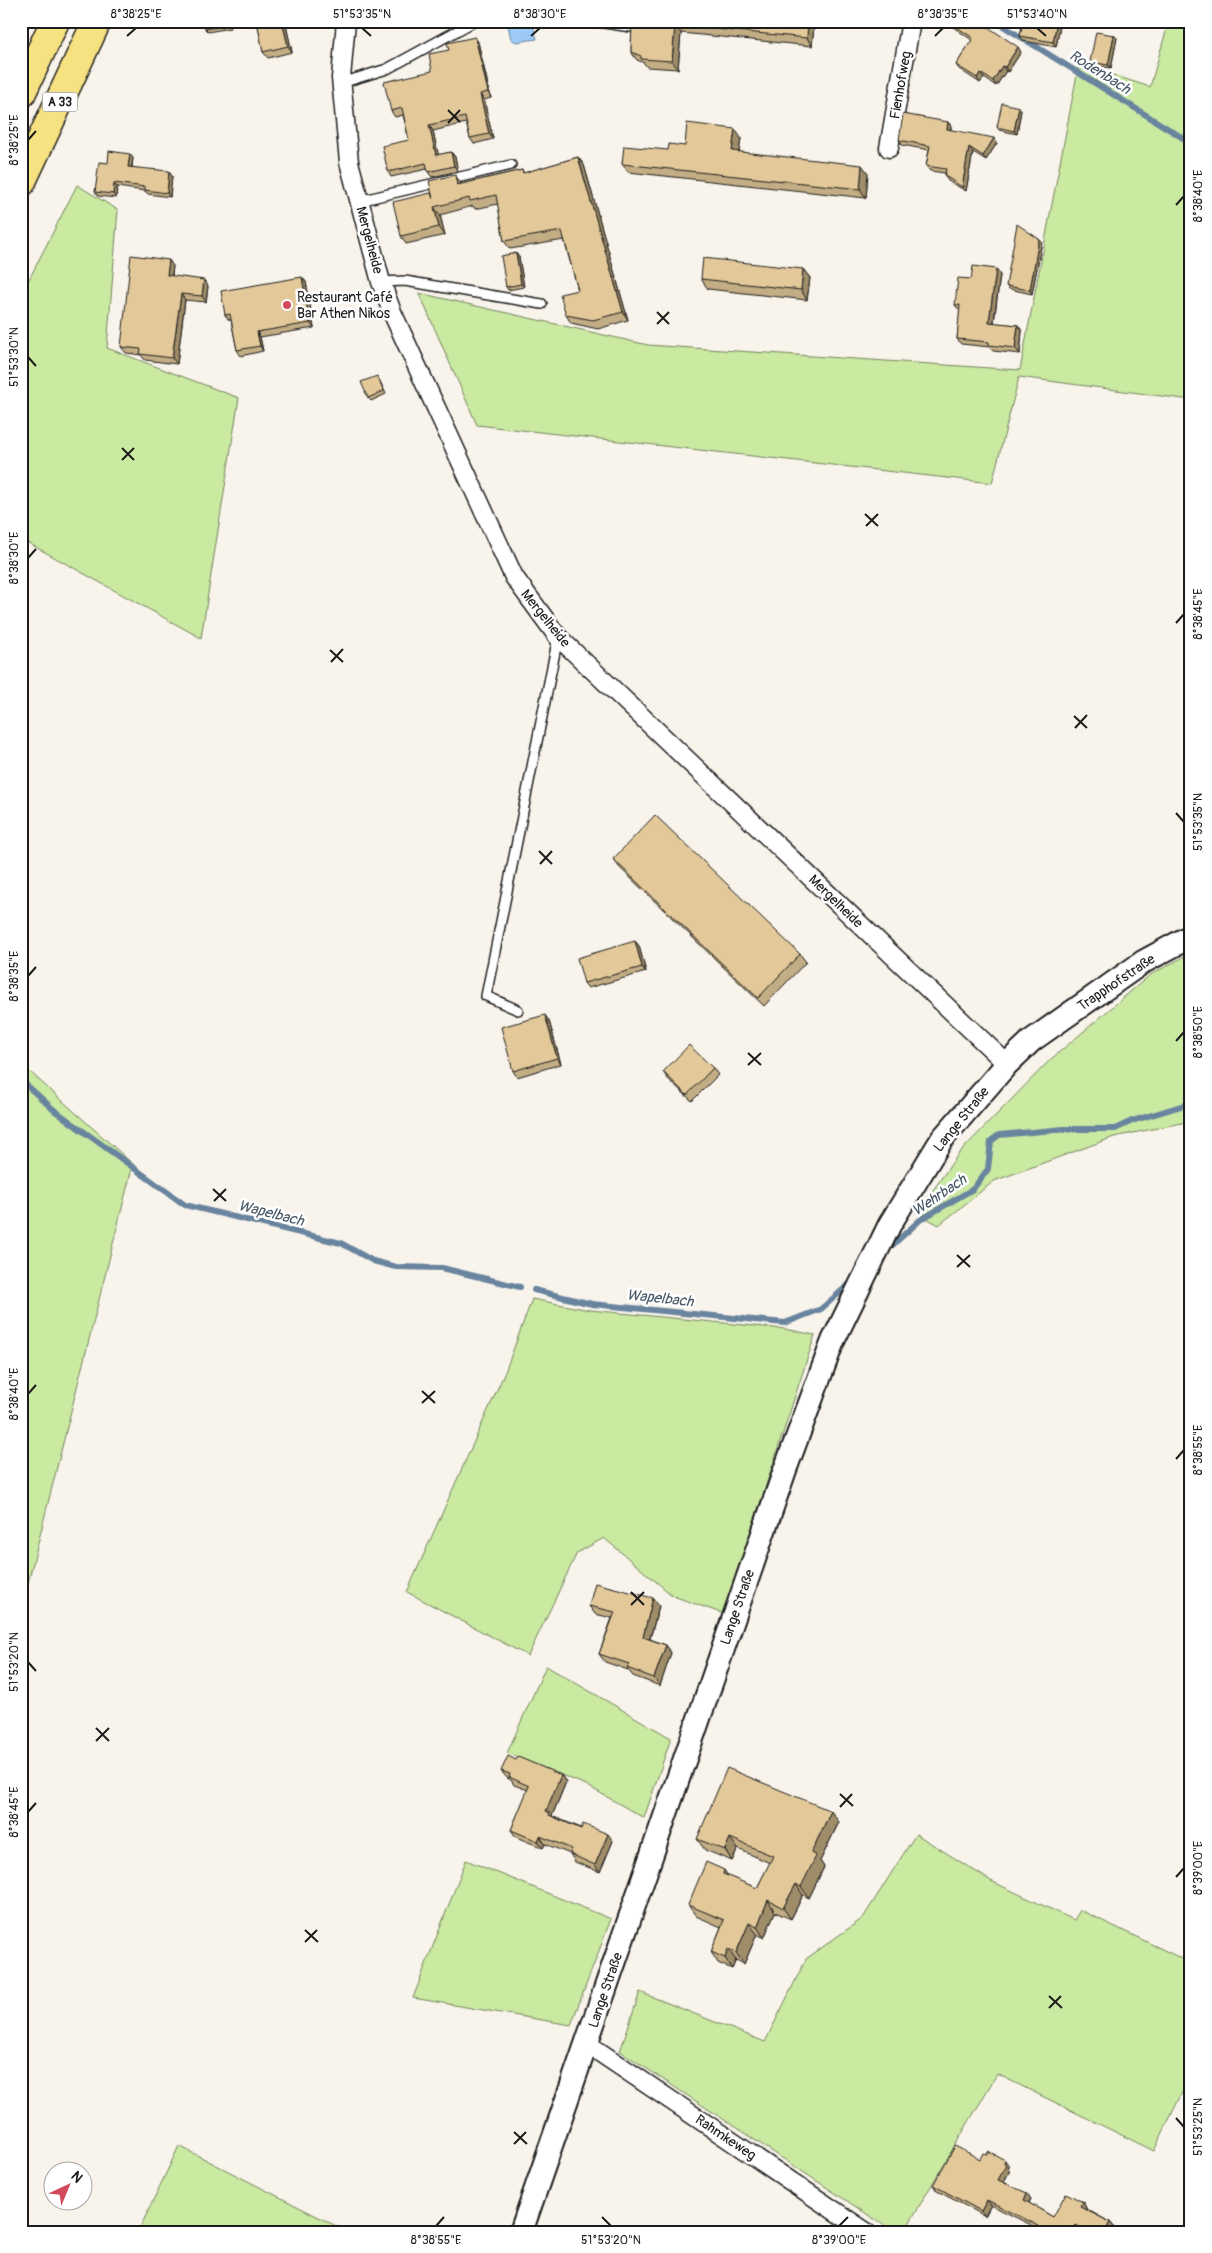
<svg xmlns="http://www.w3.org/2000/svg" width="1212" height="2253" viewBox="0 0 1212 2253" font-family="Pangolin,sans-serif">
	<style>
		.green { fill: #cae9a1; stroke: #73825e }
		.water { fill: #9cc9f6; stroke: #69849f }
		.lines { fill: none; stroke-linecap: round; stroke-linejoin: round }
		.stream { stroke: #69849f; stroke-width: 6 }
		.service-casing { stroke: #1c1c1c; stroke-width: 12 }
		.minor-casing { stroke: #1c1c1c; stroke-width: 21 }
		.tertiary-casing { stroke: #1c1c1c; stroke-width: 26 }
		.motorway-casing { stroke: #1c1c1c; stroke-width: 31 }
		.service { stroke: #fff; stroke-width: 9 }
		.minor { stroke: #fff; stroke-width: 18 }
		.tertiary { stroke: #fff; stroke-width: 22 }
		.motorway { stroke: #f6e281; stroke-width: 28 }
		.wall { fill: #c3ad84; stroke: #1c1c1c }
		.shaded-wall { fill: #9f8d6b; stroke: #1c1c1c }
		.building { fill: #e3c999; stroke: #1c1c1c }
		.ticks { fill: none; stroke: #1c1c1c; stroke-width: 2 }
		.poi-dot { fill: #d1495b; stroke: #fff; stroke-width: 2 }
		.labels { text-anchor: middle; stroke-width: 5; stroke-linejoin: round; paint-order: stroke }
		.shield { fill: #fff; stroke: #606060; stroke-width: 1 }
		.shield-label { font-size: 12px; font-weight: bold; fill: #1c1c1c }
		.street-label { font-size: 14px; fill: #1c1c1c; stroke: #fff }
		.poi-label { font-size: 14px; fill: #1c1c1c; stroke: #fff; text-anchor: start }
		.water-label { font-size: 15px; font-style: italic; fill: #495968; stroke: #fff }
		.neatline { fill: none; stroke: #1c1c1c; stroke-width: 2 }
		.ticks-label { font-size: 12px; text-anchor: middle; fill: #1c1c1c }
	</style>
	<rect width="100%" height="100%" fill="#f9f4eb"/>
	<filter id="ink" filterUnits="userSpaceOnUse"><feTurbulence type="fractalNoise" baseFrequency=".02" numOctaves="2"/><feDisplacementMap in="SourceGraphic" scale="10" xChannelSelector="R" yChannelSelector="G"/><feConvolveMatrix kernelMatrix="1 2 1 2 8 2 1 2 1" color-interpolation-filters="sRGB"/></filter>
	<g filter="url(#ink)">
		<path class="green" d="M1169,21H1191V400L1019,377L992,483L477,425L419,293L648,345L1020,370L1079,64L1150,87Z
			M77,185L118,210L107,348L239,398L201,638L21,539V295Z
			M1191,953V1121L1114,1137L994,1181L939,1225L917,1213L959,1153L1050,1060L1150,975Z
			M21,1064L133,1164L21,1611Z
			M532,1299L590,1310L785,1329L815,1335L724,1614L673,1596L604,1538L577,1553L528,1656L407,1592L505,1372Z
			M546,1666L671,1738L644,1818L586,1785L507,1753Z
			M916,1834L991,1881L1074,1920L1080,1910L1191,1963V2074L1154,2151L997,2074L904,2232H894L620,2051L640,1992L765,2042L806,1959L863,1918Z
			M466,1860L611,1919L571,2025L413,1998Z
			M179,2146L348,2232H138Z"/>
		<path class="water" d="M518,21H532L537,39L516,42L511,39L508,26Z"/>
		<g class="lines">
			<path class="stream" d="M995,21L1191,143
				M21,1080L54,1110L185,1205L341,1243L373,1261L396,1267L442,1268L520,1287
				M886,1251L920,1220L973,1189L988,1169L991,1141L999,1135L1064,1129H1115L1132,1121L1191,1103
				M534,1290L592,1304L785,1323L821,1309L854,1280"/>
			<g class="service-casing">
				<path id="service" d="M591,21L631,27
					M341,83L387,69L475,21
					M359,201L511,165
					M381,282L405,281L542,304
					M518,1010L486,996L558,637"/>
			</g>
			<g class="minor-casing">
				<path id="minor" d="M346,21L341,78L349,162L381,282L392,312L514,577L558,637L1007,1064
					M889,148L911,21
					M586,2043L866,2232"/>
			</g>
			<g class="tertiary-casing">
				<path id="tertiary" d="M521,2232L785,1470L833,1341L890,1224L942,1139L1007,1064L1031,1041L1143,962L1191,936"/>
			</g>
			<g class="motorway-casing">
				<path id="motorway" d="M21,94L55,21
					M21,183L97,21"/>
			</g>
			<use href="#service" class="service"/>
			<use href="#minor" class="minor"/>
			<use href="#tertiary" class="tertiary"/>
			<use href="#motorway" class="motorway"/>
		</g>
		<path class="wall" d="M228,21L230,28L208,32L205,29Z
			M257,21H285L292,52L268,58L263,52Z
			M632,21H810L814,27L812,46L681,33L678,69L647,67L644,63L637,60L631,52Z
			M944,21H979L1021,52L1008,72L1006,71L996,86L984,78L980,83L959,69L956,65L972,40Z
			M1023,21H1061L1056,47L1024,41L1020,36Z
			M1114,35L1117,38L1111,68L1092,65L1090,62Z
			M475,37L478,42L491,98L484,100L493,139L474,144L470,138L466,123L433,131L438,155L451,152L455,157L458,171L432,177L428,172L427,169L391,177L388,172L409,140L403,115L395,117L391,111L432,71L449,50Z
			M1021,110L1017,134L999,130L997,127Z
			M948,122L951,126V130L997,143L986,160L973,152L966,191L948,181L945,176V173L930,171L926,166L929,150L902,145L899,140Z
			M741,138L739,152L868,173L866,198L628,172L622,164L668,150L685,146Z
			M578,157L584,165L628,320L598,329L571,323L566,315L578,290L564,240L510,249L504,241L498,204L475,209L473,206L440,215L445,235L406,244L401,236L431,193L461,183V184L522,170L524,173Z
			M133,158L132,167L172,176L170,197L148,194L145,191L117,187L116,198L98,196L95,192L108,163Z
			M1042,242L1032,294L1009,289L1006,286Z
			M519,257L524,287L508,290L506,287Z
			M173,266L172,276L208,286L206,302L185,300L177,364L145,360L141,355L126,353L121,347Z
			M803,269L810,278L807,300L708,289L701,279Z
			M1000,275L994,323L1018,325L1022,331L1020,354L993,351L990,347L961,344L957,339L960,311L959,310L955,305L971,279Z
			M302,277L306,282L314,328L260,337L263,351L241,356L237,350L231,320H229L225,315Z
			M379,379L386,394L371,401L368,398Z
			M613,859L800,954L806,962L764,1006L619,867Z
			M635,941L639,946L646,972L588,988L584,983Z
			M549,1021L561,1064L517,1077L513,1071Z
			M713,1068L718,1075L692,1101L668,1079L663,1072Z
			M589,1606H659L650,1639L666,1645L671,1653L660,1686L633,1676L628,1670L605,1662L599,1654L612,1618L595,1614Z
			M516,1760L561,1775L566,1782L552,1816L613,1841L600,1872L575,1862L570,1854L545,1844L543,1848L516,1837L511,1830L528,1790L514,1785L511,1780L507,1778L501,1771Z
			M839,1822L820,1861L824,1867L809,1898L803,1895L791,1919L775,1912L764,1938L757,1934L744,1964L736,1960L732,1969L718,1963L711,1952L721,1927L696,1916L688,1905L729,1877L757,1888L770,1863L738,1849L732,1861L705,1850L697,1839Z
			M980,2159L1009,2166L1008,2168L1010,2170L1004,2182L1031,2199L1029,2203L1053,2217L1083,2202L1086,2208V2209L1110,2222L1114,2227L1111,2232H1082L1080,2231L1079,2232H1036L1037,2228L991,2205L985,2216L937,2191L933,2185Z"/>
		<path class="shaded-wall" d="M282,21H285L292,52L288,46Z
			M808,21H810L814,27L812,46L807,38Z
			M1057,21H1061L1056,47L1053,42Z
			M675,25L681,33L678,69L672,61Z
			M1114,35L1117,38L1111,68L1108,65Z
			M475,37L478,42L491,98L488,92Z
			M1018,47L1021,52L1008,72L1005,67Z
			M1002,66L1006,71L996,86L993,81Z
			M980,73L984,78L980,83L977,78Z
			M480,94L484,100L493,139L489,134Z
			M1019,107L1021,110L1017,134L1014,131Z
			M948,122L951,126L950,134L947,129Z
			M429,125L433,131L440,161L436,155Z
			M735,129L741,138L738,160L732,151Z
			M994,138L997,143L986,160L983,156Z
			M969,147L973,152L966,191L962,187Z
			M451,152L455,157L458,171L454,166Z
			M130,154L133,158L131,171L128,167Z
			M578,157L584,165L628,320L623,312Z
			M862,165L868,173L866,198L860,189Z
			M169,171L172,176L170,197L167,193Z
			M455,175L461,183L463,193L457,185Z
			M114,183L117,187L116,198L113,194Z
			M434,207L440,215L445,235L439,227Z
			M1039,239L1042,242L1032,294L1030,290Z
			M516,253L519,257L524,287L521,284Z
			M169,260L173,266L171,281L167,275Z
			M803,269L810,278L807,300L801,290Z
			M996,269L1000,275L993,328L989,322Z
			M302,277L306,282L314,328L310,323Z
			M204,280L208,286L206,302L202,296Z
			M181,294L185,300L177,364L172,358Z
			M1018,325L1022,331L1020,354L1015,348Z
			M257,332L260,337L263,351L260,346Z
			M635,941L639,946L646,972L642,967Z
			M545,1015L549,1021L561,1064L557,1058Z
			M653,1598L659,1606L648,1645L643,1637Z
			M666,1645L671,1653L660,1686L654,1678Z
			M561,1775L566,1782L552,1816L554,1823L546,1811Z
			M831,1811L839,1822L820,1861L824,1867L809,1898L801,1887L811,1853Z
			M608,1834L613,1841L600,1872L595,1865Z
			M540,1836L545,1844L543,1848L538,1841Z
			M730,1838L738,1849L732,1861L725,1850Z
			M724,1870L732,1881L723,1874Z
			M796,1884L803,1895L791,1919L783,1908Z
			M768,1900L775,1912L764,1938L757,1927Z
			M749,1923L757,1934L744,1964L736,1953Z
			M728,1949L736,1960L732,1969L725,1958Z
			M1005,2160L1009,2166L1008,2168L1010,2170L1002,2185L998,2180Z
			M1027,2193L1031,2199L1027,2205L1024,2200Z
			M987,2200L991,2205L985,2216L981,2211Z
			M1083,2202L1086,2208L1084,2212L1080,2207Z
			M1110,2222L1114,2227L1111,2232H1105Z
			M1076,2225L1080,2231L1079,2232H1072Z"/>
		<path class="building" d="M204,21H227V25L205,29Z
			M257,21H282L288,46L263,52Z
			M632,21H808L807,38L675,25L672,61L641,59V56L631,52Z
			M948,21H979L1018,47L1005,67L1002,66L993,81L980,73L977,78L956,65L973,38Z
			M1023,21H1057L1053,42L1020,36Z
			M1096,32L1114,35L1108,65L1090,62Z
			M475,37L488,92L480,94L489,134L470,138L465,117L429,125L436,155L451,152L454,166L428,172L426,163L388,172L382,146L409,140L402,108L391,111L384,82L432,71L429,54L449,50L447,43Z
			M1002,103L1019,107L1014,131L997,127Z
			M903,114L948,122L947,129L994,138L983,156L969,147L962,187L945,176L946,169L926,166L930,146L899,140Z
			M687,123L735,129L732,151L862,165L860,189L622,164L624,146L668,150L669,144L685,146Z
			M109,151L130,154L128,167L169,171L167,193L145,190V187L114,183L113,194L95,192L99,162L108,163Z
			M578,157L623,312L593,320L566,315L560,294L578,290L562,231L504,241L496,195L470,201L469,198L434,207L439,227L401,236L393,202L431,193L433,199L429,181L455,175L457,185L522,170L523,173Z
			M1017,224L1039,239L1030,290L1006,286Z
			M516,253L521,284L506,287L501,256Z
			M131,255L169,260L167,275L204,280L202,296L181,294L172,358L140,354L141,349L121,347Z
			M703,258L803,269L801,290L701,279Z
			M973,266L996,269L989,322L1018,325L1015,348L989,345V342L957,339L960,305H955L958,278L971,279Z
			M302,277L310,323L257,332L260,346L237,350L230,314L225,315L221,291Z
			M377,376L384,391L368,398L361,382Z
			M655,815L800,954L758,998L613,859Z
			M635,941L642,967L584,983L577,958Z
			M545,1015L557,1058L513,1071L501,1027Z
			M689,1045L713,1068L687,1095L663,1072Z
			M595,1583L653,1598L643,1637L666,1645L654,1678L627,1668L629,1664L599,1654L615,1612L589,1606Z
			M508,1756L516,1760L518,1757L561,1775L546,1811L550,1813L549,1815L581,1829L583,1824L608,1834L595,1865L570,1854L572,1849L540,1836L538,1841L511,1830L529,1786L509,1777L510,1774L501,1771Z
			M727,1768L831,1811L811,1853L816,1856L801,1887L796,1884L783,1908L768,1900L757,1927L749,1923L736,1953L728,1949L725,1958L711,1952L724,1920L688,1905L706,1862L724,1870L723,1874L757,1888L773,1856L730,1838L725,1850L697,1839Z
			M955,2146L980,2159L983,2153L987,2154L988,2151L1005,2160L1004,2164L1006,2165L998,2180L1027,2193L1024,2200L1053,2217L1066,2193L1083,2202L1080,2207L1110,2222L1105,2232H1089L1076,2225L1072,2232H1036L1039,2226L987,2200L981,2211L933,2185Z"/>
	</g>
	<path class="ticks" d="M362,28L371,36M1037,28L1046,36M127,36L136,28M531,36L540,28M935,36L943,28M448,110L460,122M448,123L460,110M28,140L36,131M1176,205L1184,196M657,312L669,324M657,324L669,312M28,357L36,366M122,448L134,460M122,460L134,448M865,514L878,526M866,526L878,514M28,558L36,549M1176,623L1184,614M330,650L343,662M331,662L343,649M1074,716L1087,728M1075,728L1087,715M1176,813L1184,822M539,851L552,864M540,864L552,851M28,976L36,967M1176,1041L1184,1032M748,1053L761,1065M748,1065L761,1053M213,1189L226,1201M214,1201L226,1189M957,1255L970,1267M957,1267L970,1255M422,1391L435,1403M28,1394L36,1385M422,1403L435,1391M1176,1459L1184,1450M631,1592L644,1605M631,1605L644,1592M28,1662L36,1671M96,1728L109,1741M96,1741L109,1728M840,1794L853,1806M840,1807L852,1794M28,1812L36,1803M1176,1877L1184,1868M305,1930L318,1942M305,1942L317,1930M1049,1996L1062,2008M1049,2008L1061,1996M1176,2118L1184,2127M514,2132L527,2144M514,2144L526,2132M602,2217L611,2226M436,2226L444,2217M839,2226L848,2217"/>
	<circle class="poi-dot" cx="287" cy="305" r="5"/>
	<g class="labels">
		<rect class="shield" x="42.5" y="92.5" width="35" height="19" rx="4"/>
		<g class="shield-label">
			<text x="60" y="106">A 33</text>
		</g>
		<g class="street-label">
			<text transform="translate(900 85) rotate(-80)" y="5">Fienhofweg</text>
			<text transform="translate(370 240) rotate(75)" y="5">Mergelheide</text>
			<text transform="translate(546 618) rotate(51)" y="5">Mergelheide</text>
			<text transform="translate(836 901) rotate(44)" y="5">Mergelheide</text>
			<text transform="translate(1116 982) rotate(-34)" y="5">Trapphofstraße</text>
			<text transform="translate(961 1119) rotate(-51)" y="5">Lange Straße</text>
			<text transform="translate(737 1607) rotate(-71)" y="5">Lange Straße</text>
			<text transform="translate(605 1990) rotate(-71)" y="5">Lange Straße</text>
			<text transform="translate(726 2137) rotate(34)" y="5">Rahmkeweg</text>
		</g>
		<g class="poi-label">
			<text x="297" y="302">Restaurant Café<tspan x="297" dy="16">Bar Athen Nikos</tspan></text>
		</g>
		<g class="water-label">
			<text transform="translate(1100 72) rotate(32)" y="5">Rodenbach</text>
			<text transform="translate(939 1195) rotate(-34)" y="5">Wehrbach</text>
			<text transform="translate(271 1213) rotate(14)" y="5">Wapelbach</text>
			<text transform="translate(660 1298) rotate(6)" y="5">Wapelbach</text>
		</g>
	</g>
	<rect width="1212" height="2253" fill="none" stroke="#fff" stroke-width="55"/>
	<g transform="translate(68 2186) rotate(44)"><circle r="24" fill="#ffffff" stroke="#a4a4a4"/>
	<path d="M0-4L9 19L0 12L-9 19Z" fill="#d1495b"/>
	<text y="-8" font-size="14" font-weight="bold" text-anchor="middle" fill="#1c1c1c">N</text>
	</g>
	<rect x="28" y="28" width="1156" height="2198" class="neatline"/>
	<g class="ticks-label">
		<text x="136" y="18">8°38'25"E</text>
		<text x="362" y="18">51°53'35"N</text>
		<text x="540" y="18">8°38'30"E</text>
		<text x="943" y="18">8°38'35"E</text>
		<text x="1037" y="18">51°53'40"N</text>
		<text transform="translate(14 140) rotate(-90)" y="4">8°38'25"E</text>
		<text transform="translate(1198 196) rotate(-90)" y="4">8°38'40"E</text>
		<text transform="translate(14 357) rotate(-90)" y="4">51°53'30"N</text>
		<text transform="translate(14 558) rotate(-90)" y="4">8°38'30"E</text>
		<text transform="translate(1198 614) rotate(-90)" y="4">8°38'45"E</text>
		<text transform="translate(1198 822) rotate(-90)" y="4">51°53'35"N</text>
		<text transform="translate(14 976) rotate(-90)" y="4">8°38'35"E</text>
		<text transform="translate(1198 1032) rotate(-90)" y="4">8°38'50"E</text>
		<text transform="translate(14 1394) rotate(-90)" y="4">8°38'40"E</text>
		<text transform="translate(1198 1450) rotate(-90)" y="4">8°38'55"E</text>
		<text transform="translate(14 1662) rotate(-90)" y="4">51°53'20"N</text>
		<text transform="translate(14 1812) rotate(-90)" y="4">8°38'45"E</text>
		<text transform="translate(1198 1868) rotate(-90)" y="4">8°39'00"E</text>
		<text transform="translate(1198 2127) rotate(-90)" y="4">51°53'25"N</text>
		<text x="436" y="2244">8°38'55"E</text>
		<text x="611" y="2244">51°53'20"N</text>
		<text x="839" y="2244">8°39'00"E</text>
	</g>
</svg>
